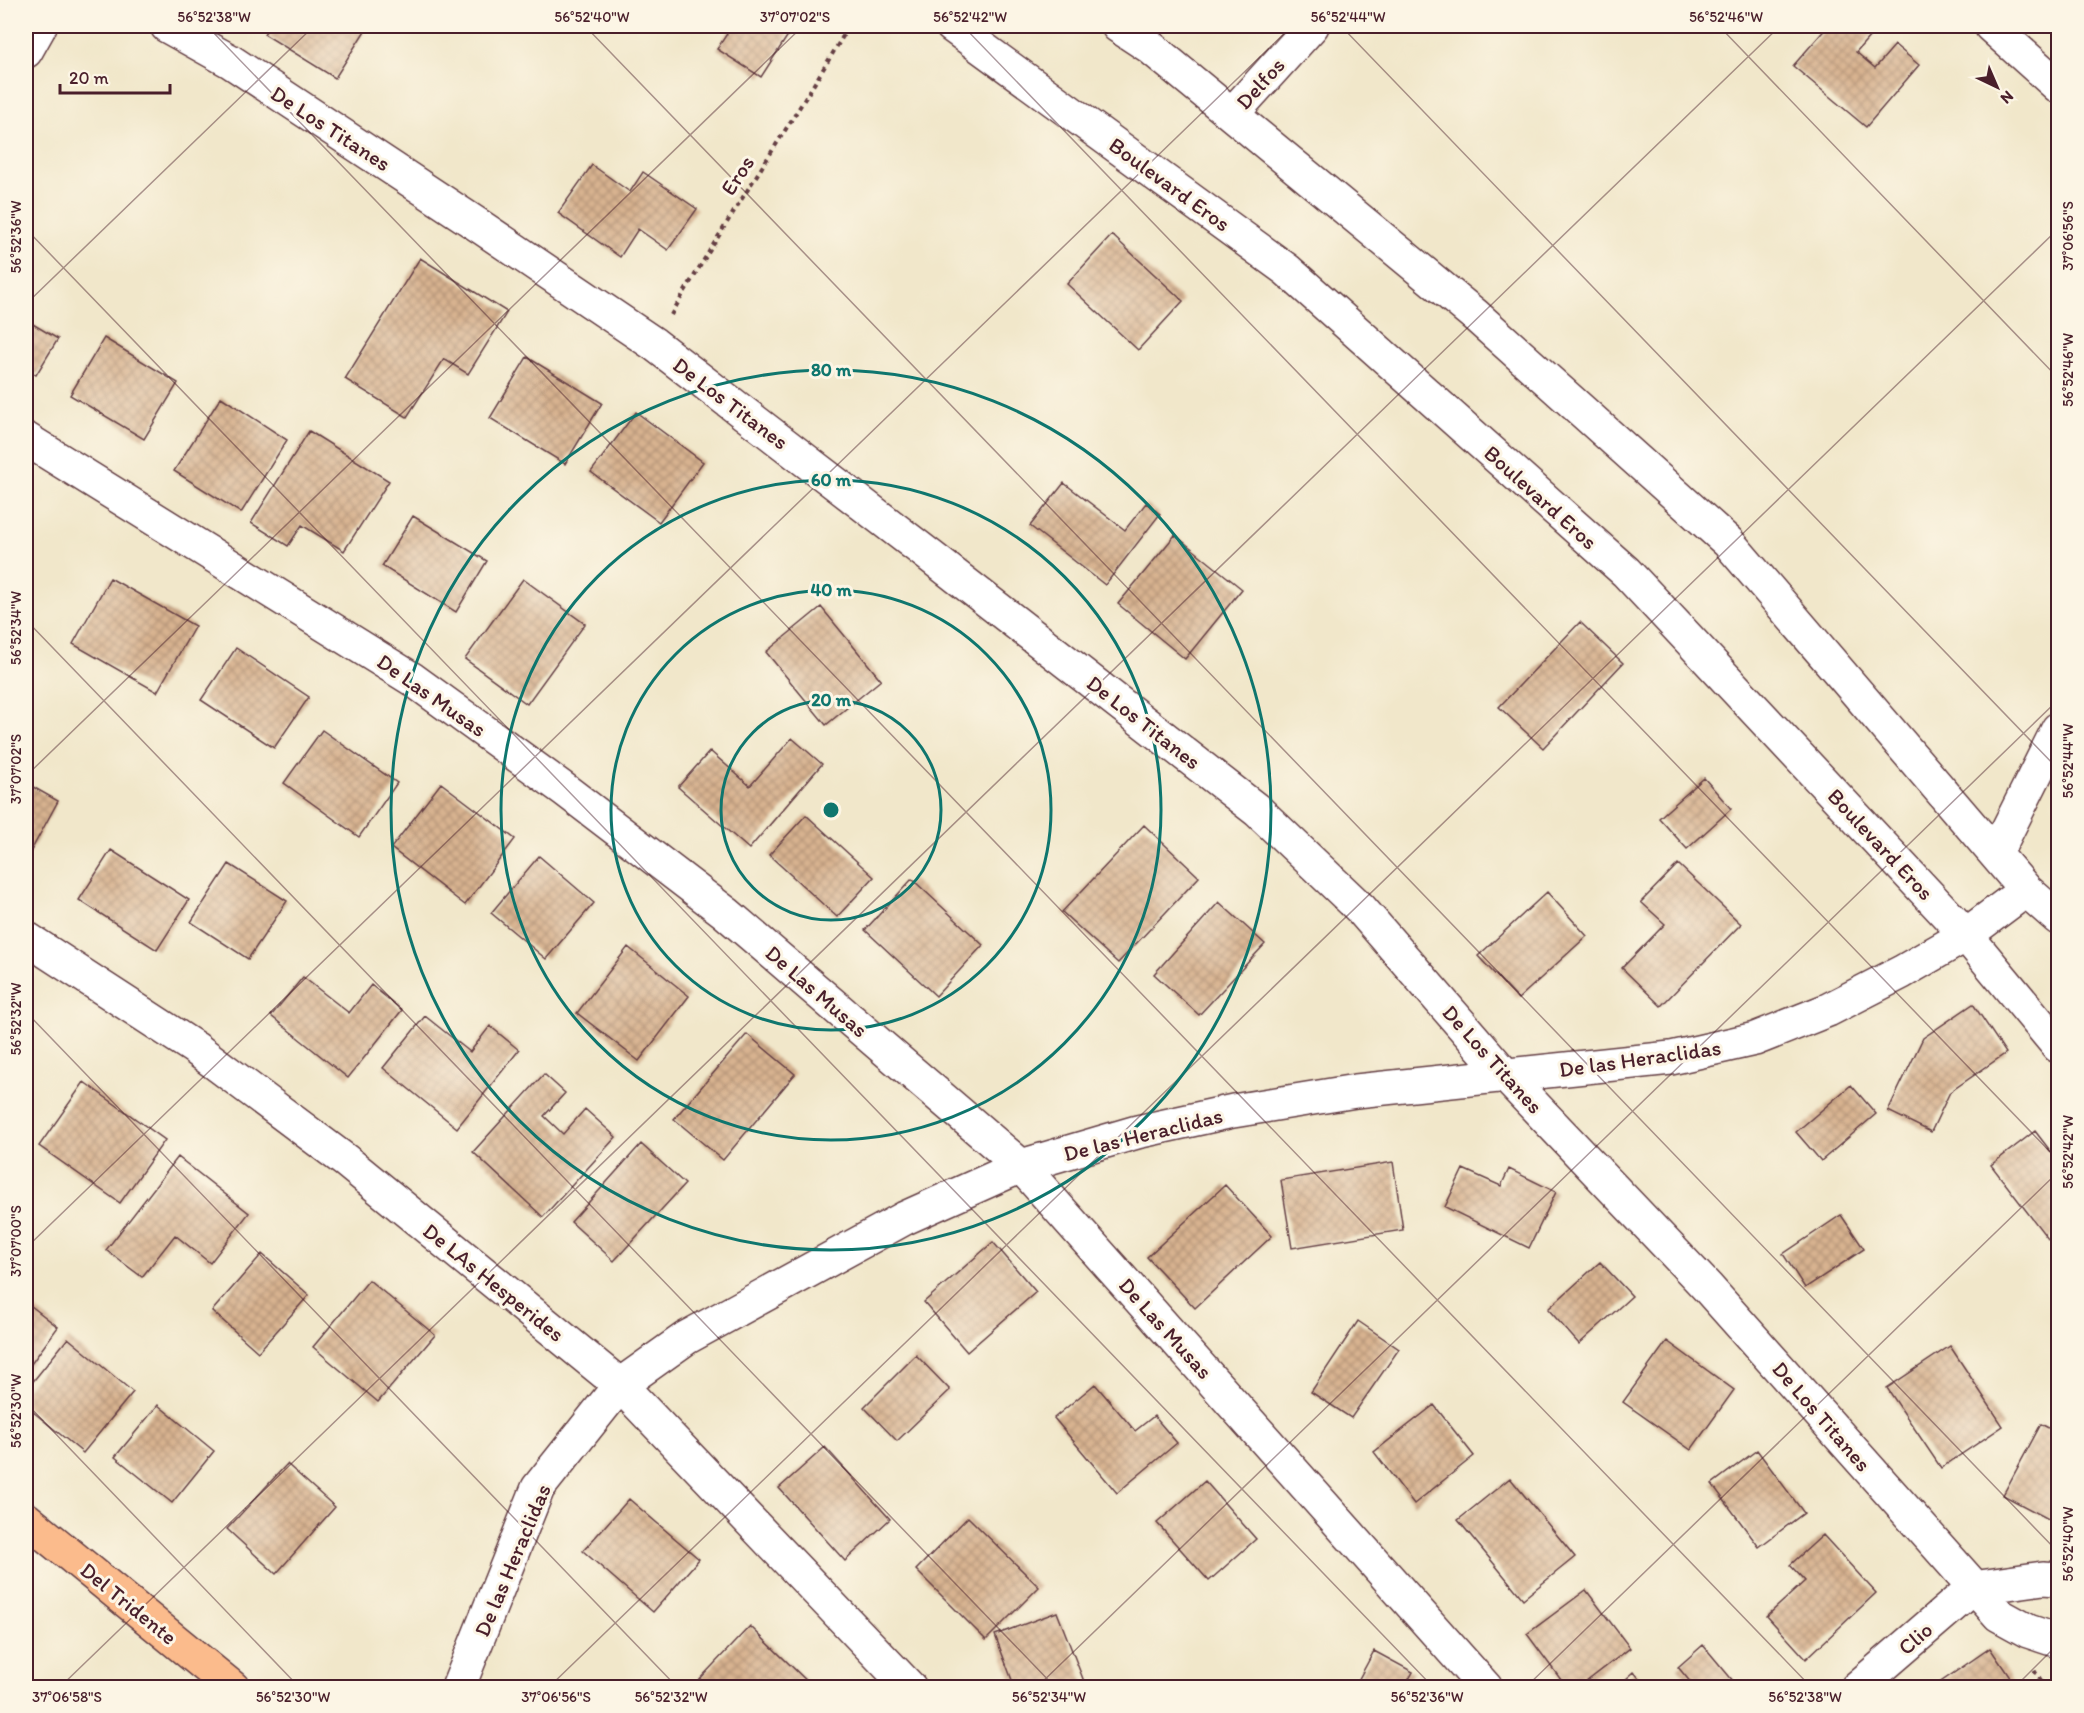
<svg xmlns="http://www.w3.org/2000/svg" width="2084" height="1713" viewBox="0 0 2084 1713" font-family="Itim,sans-serif">
	<style>
		.building { fill: url(#building-cross-hatch) }
		.lines { fill: none; stroke-linecap: round; stroke-linejoin: round }
		.minor-casing { stroke: #633d43; stroke-width: 36 }
		.major-casing { stroke: #633d43; stroke-width: 36 }
		.path { stroke: #633d43; stroke-width: 4; stroke-dasharray: 4.5 4.5; stroke-linecap: butt }
		.minor { stroke: #fff; stroke-width: 33 }
		.major { stroke: #fbbb8c; stroke-width: 33 }
		.ticks { fill: none; stroke: #4a1f2b; stroke-width: 1.5; stroke-opacity: 0.45 }
		.ring { fill: none; stroke: #0f766e; stroke-width: 3 }
		.labels { text-anchor: middle; stroke-width: 6; stroke-linejoin: round; paint-order: stroke }
		.street-label { font-size: 22px; fill: #4a1f2b; stroke: #fcf5e5 }
		.centre { fill: #0f766e; stroke: #fcf5e5; stroke-width: 3 }
		.ring-label { font-size: 18px; text-anchor: middle; font-weight: bold; fill: #0f766e; stroke: #fcf5e5; stroke-width: 6; stroke-linejoin: round; paint-order: stroke }
		.neatline { fill: none; stroke: #4a1f2b; stroke-width: 2 }
		.ticks-label { font-size: 15px; text-anchor: middle; fill: #4a1f2b }
	</style>
	<defs>
		<pattern id="building-cross-hatch" width="8" height="8" patternUnits="userSpaceOnUse" patternTransform="scale(1.5)"><rect width="8" height="8" fill="#d8b390"/><path d="M0 0l8 8M0 8l8-8" fill="none" stroke="#b19176"/></pattern>
	</defs>
	<rect width="100%" height="100%" fill="#fcf5e5"/>
	<filter id="ink" filterUnits="userSpaceOnUse"><feTurbulence type="fractalNoise" baseFrequency=".0167" numOctaves="2"/><feDisplacementMap in="SourceGraphic" scale="12" xChannelSelector="R" yChannelSelector="G"/><feConvolveMatrix kernelMatrix="1 2 1 2 8 2 1 2 1" color-interpolation-filters="sRGB"/></filter>
	<filter id="wash" filterUnits="userSpaceOnUse"><feTurbulence type="fractalNoise" baseFrequency=".008" numOctaves="4" result="noise"/><feDisplacementMap in="SourceGraphic" scale="24" xChannelSelector="R" yChannelSelector="G"/><feGaussianBlur stdDeviation="1.35" result="paint"/><feColorMatrix in="noise" values="0 0 0 0 0 0 0 0 0 0 0 0 0 0 0 0 0 1.4 0 .05"/><feComposite in="paint" operator="in"/></filter>
	<g filter="url(#wash)">
		<rect width="100%" height="100%" fill="#f1e7ca"/>
		<g id="blocks">
			<path class="building" d="M269,26H368L335,78L264,34Z
				M732,26H794L761,77L717,49Z
				M1828,26L1878,27L1856,52L1875,68L1895,45L1919,65L1866,127L1793,66Z
				M592,165L630,192L643,172L697,209L668,250L638,229L620,257L558,213Z
				M1112,235L1183,301L1138,350L1067,284Z
				M420,258L507,312L468,374L444,359L407,417L345,379Z
				M26,320L58,339L36,375L26,369Z
				M104,338L178,383L144,439L70,395Z
				M527,357L602,403L565,464L490,418Z
				M221,397L287,440L241,513L174,471Z
				M636,412L703,462L659,522L591,472Z
				M309,431L389,481L344,551L302,525L288,546L251,523Z
				M1064,483L1125,530L1146,503L1160,514L1105,585L1030,526Z
				M413,516L487,561L456,612L382,566Z
				M1175,535L1242,589L1185,659L1118,604Z
				M110,578L195,626L157,692L73,644Z
				M523,579L585,624L527,704L465,659Z
				M821,607L881,680L826,725L766,652Z
				M1580,622L1623,663L1543,748L1499,707Z
				M236,648L309,697L274,748L201,700Z
				M322,730L397,783L359,837L284,783Z
				M792,738L822,764L749,849L678,787L710,751L750,786Z
				M1704,778L1731,809L1687,849L1659,818Z
				M26,783L58,801L26,860Z
				M441,783L515,839L465,905L391,848Z
				M806,815L874,877L837,917L769,855Z
				M1144,825L1199,877L1118,963L1062,912Z
				M111,850L189,900L157,950L79,900Z
				M539,856L594,903L546,959L491,913Z
				M229,864L287,901L248,959L191,922Z
				M1678,864L1741,924L1661,1006L1622,968L1665,924L1641,902Z
				M912,879L983,945L936,996L865,930Z
				M1547,892L1587,936L1518,999L1478,956Z
				M1219,902L1265,944L1199,1015L1154,974Z
				M628,947L689,996L639,1061L577,1013Z
				M303,977L349,1013L371,985L402,1010L348,1078L271,1016Z
				M1973,1004L2006,1053L1950,1092L1931,1132L1888,1111L1923,1038Z
				M425,1016L470,1052L490,1026L519,1050L457,1128L383,1068Z
				M747,1034L795,1074L723,1160L674,1119Z
				M544,1074L565,1093L544,1116L563,1134L585,1109L616,1137L543,1217L473,1152Z
				M84,1082L165,1140L120,1203L39,1146Z
				M1851,1085L1876,1114L1821,1161L1796,1132Z
				M2035,1131L2058,1161V1230L2048,1239L1991,1165Z
				M641,1144L685,1184L614,1261L571,1222Z
				M178,1157L249,1213L210,1263L175,1235L142,1277L106,1250Z
				M1393,1162L1403,1230L1292,1248L1281,1180Z
				M1463,1169L1501,1186L1509,1169L1556,1192L1529,1248L1445,1207Z
				M1225,1185L1272,1236L1195,1308L1147,1257Z
				M1841,1215L1864,1249L1805,1288L1783,1254Z
				M993,1242L1036,1292L967,1352L924,1302Z
				M262,1254L309,1295L258,1352L212,1311Z
				M1600,1262L1632,1296L1579,1344L1548,1309Z
				M369,1280L435,1335L378,1402L313,1347Z
				M26,1302L58,1327L26,1371Z
				M1358,1321L1399,1349L1351,1418L1311,1392Z
				M68,1338L133,1392L83,1453L26,1406V1390Z
				M1667,1341L1734,1390L1691,1450L1623,1402Z
				M1950,1346L2003,1426L1941,1468L1887,1388Z
				M916,1355L950,1390L897,1441L864,1407Z
				M1095,1384L1135,1431L1154,1416L1177,1443L1117,1493L1054,1418Z
				M158,1405L214,1451L172,1503L115,1457Z
				M1434,1405L1474,1456L1414,1504L1374,1452Z
				M2041,1424L2058,1433V1524L2003,1495Z
				M825,1447L890,1519L845,1561L779,1488Z
				M1757,1450L1804,1513L1759,1547L1712,1484Z
				M287,1464L335,1507L276,1574L227,1529Z
				M1510,1478L1575,1557L1523,1599L1458,1520Z
				M1205,1481L1256,1539L1209,1581L1157,1523Z
				M629,1499L699,1559L653,1612L583,1551Z
				M968,1517L1039,1587L986,1640L916,1570Z
				M1823,1535L1876,1593L1806,1659L1767,1616L1805,1581L1790,1565Z
				M1586,1590L1630,1648L1578,1688H1567L1527,1634Z
				M1057,1612L1085,1684L1076,1688H1015L995,1635Z
				M750,1626L814,1688H696L694,1685Z
				M1703,1645L1739,1688H1688L1692,1684L1678,1667Z
				M1990,1648L2017,1688H1932Z
				M1374,1651L1413,1672L1404,1688H1354Z
				M1634,1672L1647,1688H1616Z"/>
		</g>
	</g>
	<g filter="url(#ink)">
		<use href="#blocks" fill-opacity="0" stroke="#633d43" stroke-width="1.5"/>
		<g class="lines">
			<g class="minor-casing">
				<path id="minor" d="M167,26L230,61L481,227L654,344L930,556L1258,811L1361,909L1506,1076L1708,1288L1999,1615L2028,1631L2058,1641
					M952,26L1287,270L1626,572L1966,935L2058,1046
					M1118,26L1150,47L1475,315L1728,542L2026,890L2058,918
					M1991,26L2058,86
					M26,51L40,26
					M1232,114L1312,26
					M26,439L412,679L565,790L726,913L1021,1166L1486,1688
					M1996,853L2058,729
					M26,938L195,1048L346,1161L620,1385L910,1688
					M1973,1588L2043,1578L2058,1579
					M458,1688L538,1488L620,1385L686,1338L905,1218L1021,1166L1137,1132L1233,1111L1356,1091L1671,1058L1755,1039L1828,1010L1902,972L1966,935L2026,890
					M1857,1688L1973,1588"/>
			</g>
			<g class="major-casing">
				<path id="major" d="M26,1519L233,1688"/>
			</g>
			<path class="path" d="M671,315C728,217 792,123 849,26
				M2034,1670L2045,1688"/>
			<use href="#minor" class="minor"/>
			<use href="#major" class="major"/>
		</g>
	</g>
	<path class="ticks" d="M207,26L1812,1688M585,26L2058,1552M963,26L2058,1160M1341,26L2058,769M1719,26L2058,378M26,229L1434,1688M26,304L314,26M26,620L1056,1688M26,776L803,26M26,1012L678,1688M26,1248L1292,26M26,1403L300,1688M59,1688L1780,26M548,1688L2058,229M1036,1688L2058,700M1525,1688L2058,1172M2014,1688L2058,1644"/>
	<g class="ring">
		<circle cx="831" cy="810" r="110"/>
		<circle cx="831" cy="810" r="220"/>
		<circle cx="831" cy="810" r="330"/>
		<circle cx="831" cy="810" r="440"/>
	</g>
	<g class="labels">
		<g class="street-label">
			<text transform="translate(1260 83) rotate(-48)" y="8">Delfos</text>
			<text transform="translate(331 128) rotate(33)" y="8">De Los Titanes</text>
			<text transform="translate(737 175) rotate(-57)" y="8">Eros</text>
			<text transform="translate(1170 184) rotate(36)" y="8">Boulevard Eros</text>
			<text transform="translate(731 403) rotate(37)" y="8">De Los Titanes</text>
			<text transform="translate(1541 497) rotate(42)" y="8">Boulevard Eros</text>
			<text transform="translate(432 695) rotate(35)" y="8">De Las Musas</text>
			<text transform="translate(1144 722) rotate(38)" y="8">De Los Titanes</text>
			<text transform="translate(1881 844) rotate(47)" y="8">Boulevard Eros</text>
			<text transform="translate(817 991) rotate(41)" y="8">De Las Musas</text>
			<text transform="translate(1640 1058) rotate(-8)" y="8">De las Heraclidas</text>
			<text transform="translate(1493 1059) rotate(48)" y="8">De Los Titanes</text>
			<text transform="translate(1143 1134) rotate(-14)" y="8">De las Heraclidas</text>
			<text transform="translate(494 1282) rotate(39)" y="8">De LAs Hesperides</text>
			<text transform="translate(1166 1328) rotate(48)" y="8">De Las Musas</text>
			<text transform="translate(1822 1416) rotate(49)" y="8">De Los Titanes</text>
			<text transform="translate(512 1560) rotate(-67)" y="8">De las Heraclidas</text>
			<text transform="translate(129 1603) rotate(39)" y="8">Del Tridente</text>
			<text transform="translate(1915 1638) rotate(-41)" y="8">Clio</text>
		</g>
	</g>
	<circle cx="831" cy="810" r="9" class="centre"/>
	<g class="ring-label">
		<text x="831" y="376">80 m</text>
		<text x="831" y="486">60 m</text>
		<text x="831" y="596">40 m</text>
		<text x="831" y="706">20 m</text>
	</g>
	<rect width="2084" height="1713" fill="none" stroke="#fcf5e5" stroke-width="66"/>
	<g transform="translate(1997 87) rotate(136)" stroke="#fcf5e5" stroke-width="4.5" paint-order="stroke">
	<path d="M0-4.5L10 22L0 15L-10 22Z" fill="#4a1f2b"/>
	<text y="-9" font-size="16" font-weight="bold" text-anchor="middle" fill="#4a1f2b">N</text>
	</g>
	<path d="M60 84v9h110v-9" fill="none" stroke="#4a1f2b" stroke-width="3"/>
	<text x="69" y="84" font-size="18" fill="#4a1f2b" stroke="#fcf5e5" stroke-width="4.5" paint-order="stroke">20 m</text>
	<rect x="33" y="33" width="2018" height="1647" class="neatline"/>
	<g class="ticks-label">
		<text x="214" y="22">56°52'38"W</text>
		<text x="592" y="22">56°52'40"W</text>
		<text x="795" y="22">37°07'02"S</text>
		<text x="970" y="22">56°52'42"W</text>
		<text x="1348" y="22">56°52'44"W</text>
		<text x="1726" y="22">56°52'46"W</text>
		<text transform="translate(2068 236) rotate(-90)" y="5">37°06'56"S</text>
		<text transform="translate(16 237) rotate(-90)" y="5">56°52'36"W</text>
		<text transform="translate(2068 370) rotate(-90)" y="5">56°52'46"W</text>
		<text transform="translate(16 628) rotate(-90)" y="5">56°52'34"W</text>
		<text transform="translate(2068 761) rotate(-90)" y="5">56°52'44"W</text>
		<text transform="translate(16 769) rotate(-90)" y="5">37°07'02"S</text>
		<text transform="translate(16 1019) rotate(-90)" y="5">56°52'32"W</text>
		<text transform="translate(2068 1152) rotate(-90)" y="5">56°52'42"W</text>
		<text transform="translate(16 1241) rotate(-90)" y="5">37°07'00"S</text>
		<text transform="translate(16 1411) rotate(-90)" y="5">56°52'30"W</text>
		<text transform="translate(2068 1544) rotate(-90)" y="5">56°52'40"W</text>
		<text x="67" y="1702">37°06'58"S</text>
		<text x="293" y="1702">56°52'30"W</text>
		<text x="556" y="1702">37°06'56"S</text>
		<text x="671" y="1702">56°52'32"W</text>
		<text x="1049" y="1702">56°52'34"W</text>
		<text x="1427" y="1702">56°52'36"W</text>
		<text x="1805" y="1702">56°52'38"W</text>
	</g>
</svg>
